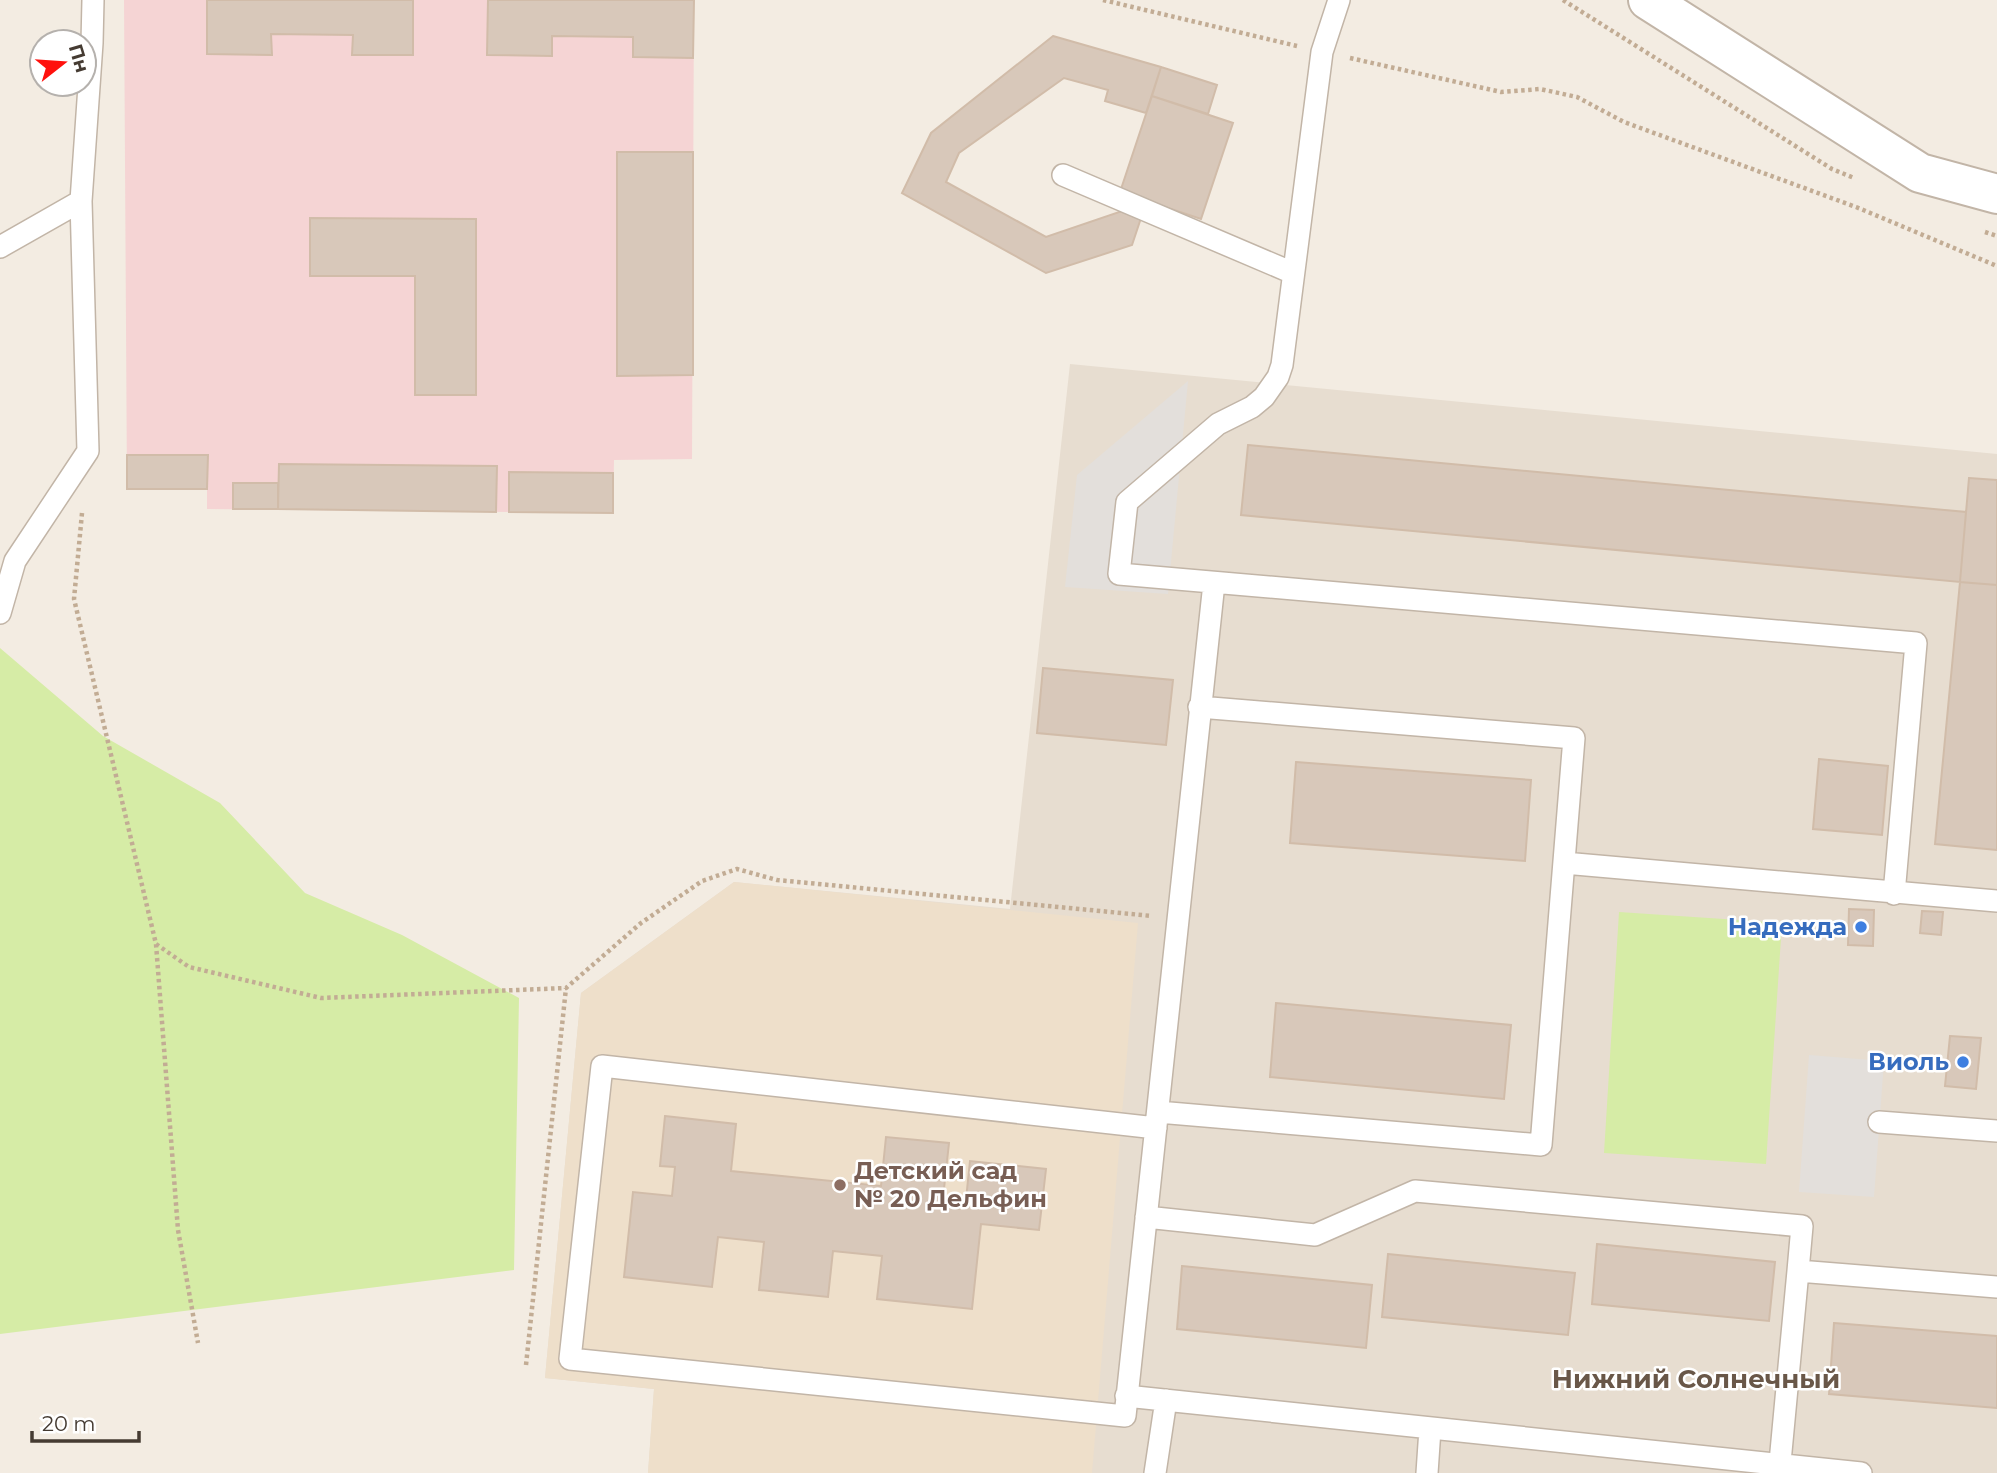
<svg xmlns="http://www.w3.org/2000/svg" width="1997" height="1473" viewBox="0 0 1997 1473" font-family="Montserrat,sans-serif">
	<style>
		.residential { fill: #e7ddd0 }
		.education { fill: #eedfca }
		.medical { fill: #f5d4d4 }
		.green { fill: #d6eca6 }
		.parking { fill: #e3dfdb }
		.building { fill: #d8c8ba; stroke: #d1bca9; stroke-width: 2 }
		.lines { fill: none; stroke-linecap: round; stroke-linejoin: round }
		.service-casing { stroke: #c2b5a7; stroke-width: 24 }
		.tertiary-casing { stroke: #c2b5a7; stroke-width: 42 }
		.path { stroke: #c2ac94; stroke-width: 4.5; stroke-dasharray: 3.5 3.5; stroke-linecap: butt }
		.service { stroke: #fff; stroke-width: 21 }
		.tertiary { stroke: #fff; stroke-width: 38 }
		.shop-dot { fill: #3f7fe0; stroke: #fff; stroke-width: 2.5 }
		.education-dot { fill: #8d6e63; stroke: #fff; stroke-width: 2.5 }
		.labels { text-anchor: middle; stroke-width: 5; stroke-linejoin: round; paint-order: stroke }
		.shop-label { font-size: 24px; font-weight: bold; fill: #366cbe; stroke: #fff; text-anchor: end }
		.education-label { font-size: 24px; font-weight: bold; fill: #785e54; stroke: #fff; text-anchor: start }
		.neighbourhood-label { font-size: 26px; font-weight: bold; fill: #695748; stroke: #fff }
	</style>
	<rect width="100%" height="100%" fill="#f3ece2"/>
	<path class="residential" d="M1070,364L1997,454V1473H648L654,1389L545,1378L581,993L734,882L1010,909Z"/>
	<path class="education" d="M734,882L1138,923L1092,1473H648L654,1389L545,1378L581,993Z"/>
	<path class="medical" d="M124,0H694L692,459L614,460L613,513L207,509V489H127Z"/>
	<path class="green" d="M0,648L103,736L220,803L305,893L402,935L519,998L514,1270L0,1334Z
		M1619,912L1782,923L1766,1164L1604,1153Z"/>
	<path class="parking" d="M1188,381L1168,594L1065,587L1077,475Z
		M1809,1055L1884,1061L1874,1197L1799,1192Z"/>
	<path class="building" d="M207,0H413V55H352L353,35L271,34L272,55L207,54Z
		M488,0H694L693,58L633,57V37L552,36V56L487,55Z
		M1053,36L1161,67L1146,113L1105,101L1108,90L1064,78L959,153L946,182L1046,237L1125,210L1142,215L1132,245L1046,273L902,193L931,133Z
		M1161,67L1217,85L1208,114L1152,96Z
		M1152,96L1233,123L1201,219L1120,192Z
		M617,152H693V375L617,376Z
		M310,218L476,219V395H415V276H310Z
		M1248,445L1966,512L1960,582L1241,515Z
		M127,455H208L207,489H127Z
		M279,464L497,466L496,512L278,509Z
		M509,472L613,473V513L509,512Z
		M1969,478L1997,480V585L1960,582Z
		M233,483H278V509H233Z
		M1960,582L1997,585V850L1935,844Z
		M1043,668L1173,680L1166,745L1037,733Z
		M1819,759L1888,766L1882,835L1813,829Z
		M1296,762L1531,780L1525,861L1290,843Z
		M1849,909L1874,910L1873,946L1848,945Z
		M1922,911L1943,912L1941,935L1920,933Z
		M1276,1003L1511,1025L1504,1099L1270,1077Z
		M1950,1036L1981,1038L1976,1089L1945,1086Z
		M665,1116L736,1124L731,1171L881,1186L886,1137L949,1143L942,1207L965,1209L970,1161L1046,1169L1039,1230L981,1224L972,1309L877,1299L882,1256L833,1251L828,1297L759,1290L764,1242L718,1237L712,1287L624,1277L633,1192L672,1196L675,1167L660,1166Z
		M1597,1244L1775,1262L1769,1321L1592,1304Z
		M1388,1254L1575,1273L1568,1335L1382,1317Z
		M1182,1266L1372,1285L1366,1348L1177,1329Z
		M1834,1323L1997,1336V1408L1829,1394Z"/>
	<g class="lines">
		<g class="service-casing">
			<path id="service" d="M1339,0L1322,52L1282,365L1278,377L1264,397L1252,407L1218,424L1127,502L1119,574L1916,643L1894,894
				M1063,175L1293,273
				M0,247L81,201
				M0,613L15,561L88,451L81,201L92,43L93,0
				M1564,863L1997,901
				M1158,1112L1541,1145L1574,738L1199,707
				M1879,1122L1997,1131
				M1156,1128L602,1066L570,1359L1125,1416L1214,583
				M1146,1217L1315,1235L1415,1191L1802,1226L1798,1271L1997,1287
				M1126,1396L1861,1473
				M1155,1473L1166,1400
				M1427,1473L1430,1429
				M1779,1473L1798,1271"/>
		</g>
		<g class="tertiary-casing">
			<path id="tertiary" d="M1648,0L1920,173L1997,194"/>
		</g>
		<path class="path" d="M1103,0L1297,46
			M1563,0L1832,169L1854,178
			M1350,58L1501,92L1540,89L1577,97L1624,122L1856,207L1997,266
			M1985,232L1997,236
			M82,513L74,599L156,944L178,1230L198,1343
			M156,944L189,967L321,998L566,988L641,923L702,881L737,869L777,880L1152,916
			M526,1365L566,988"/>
		<use href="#service" class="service"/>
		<use href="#tertiary" class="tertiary"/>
	</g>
	<g class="shop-dot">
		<circle cx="1861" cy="927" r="7"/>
		<circle cx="1963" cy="1062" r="7"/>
	</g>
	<circle class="education-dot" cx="840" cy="1185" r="7"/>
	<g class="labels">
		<g class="shop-label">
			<text x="1847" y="935">Надежда</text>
			<text x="1949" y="1070">Виоль</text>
		</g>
		<g class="education-label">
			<text x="854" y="1179">Детский сад<tspan x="854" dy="28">№ 20 Дельфин</tspan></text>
		</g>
		<g class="neighbourhood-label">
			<text x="1696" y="1388">Нижний Солнечный</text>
		</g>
	</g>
	<g transform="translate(63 63) rotate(73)"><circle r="33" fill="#ffffff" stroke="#b5b1ad" stroke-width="2"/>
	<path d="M0-5L12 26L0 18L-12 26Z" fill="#ff110d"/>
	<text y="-10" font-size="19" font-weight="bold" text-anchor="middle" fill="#453b32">Пн</text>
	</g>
	<path d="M32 1431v10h107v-10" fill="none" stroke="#453b32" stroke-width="3.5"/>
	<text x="42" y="1431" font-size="21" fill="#453b32" stroke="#ffffff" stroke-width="5" paint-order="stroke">20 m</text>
</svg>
